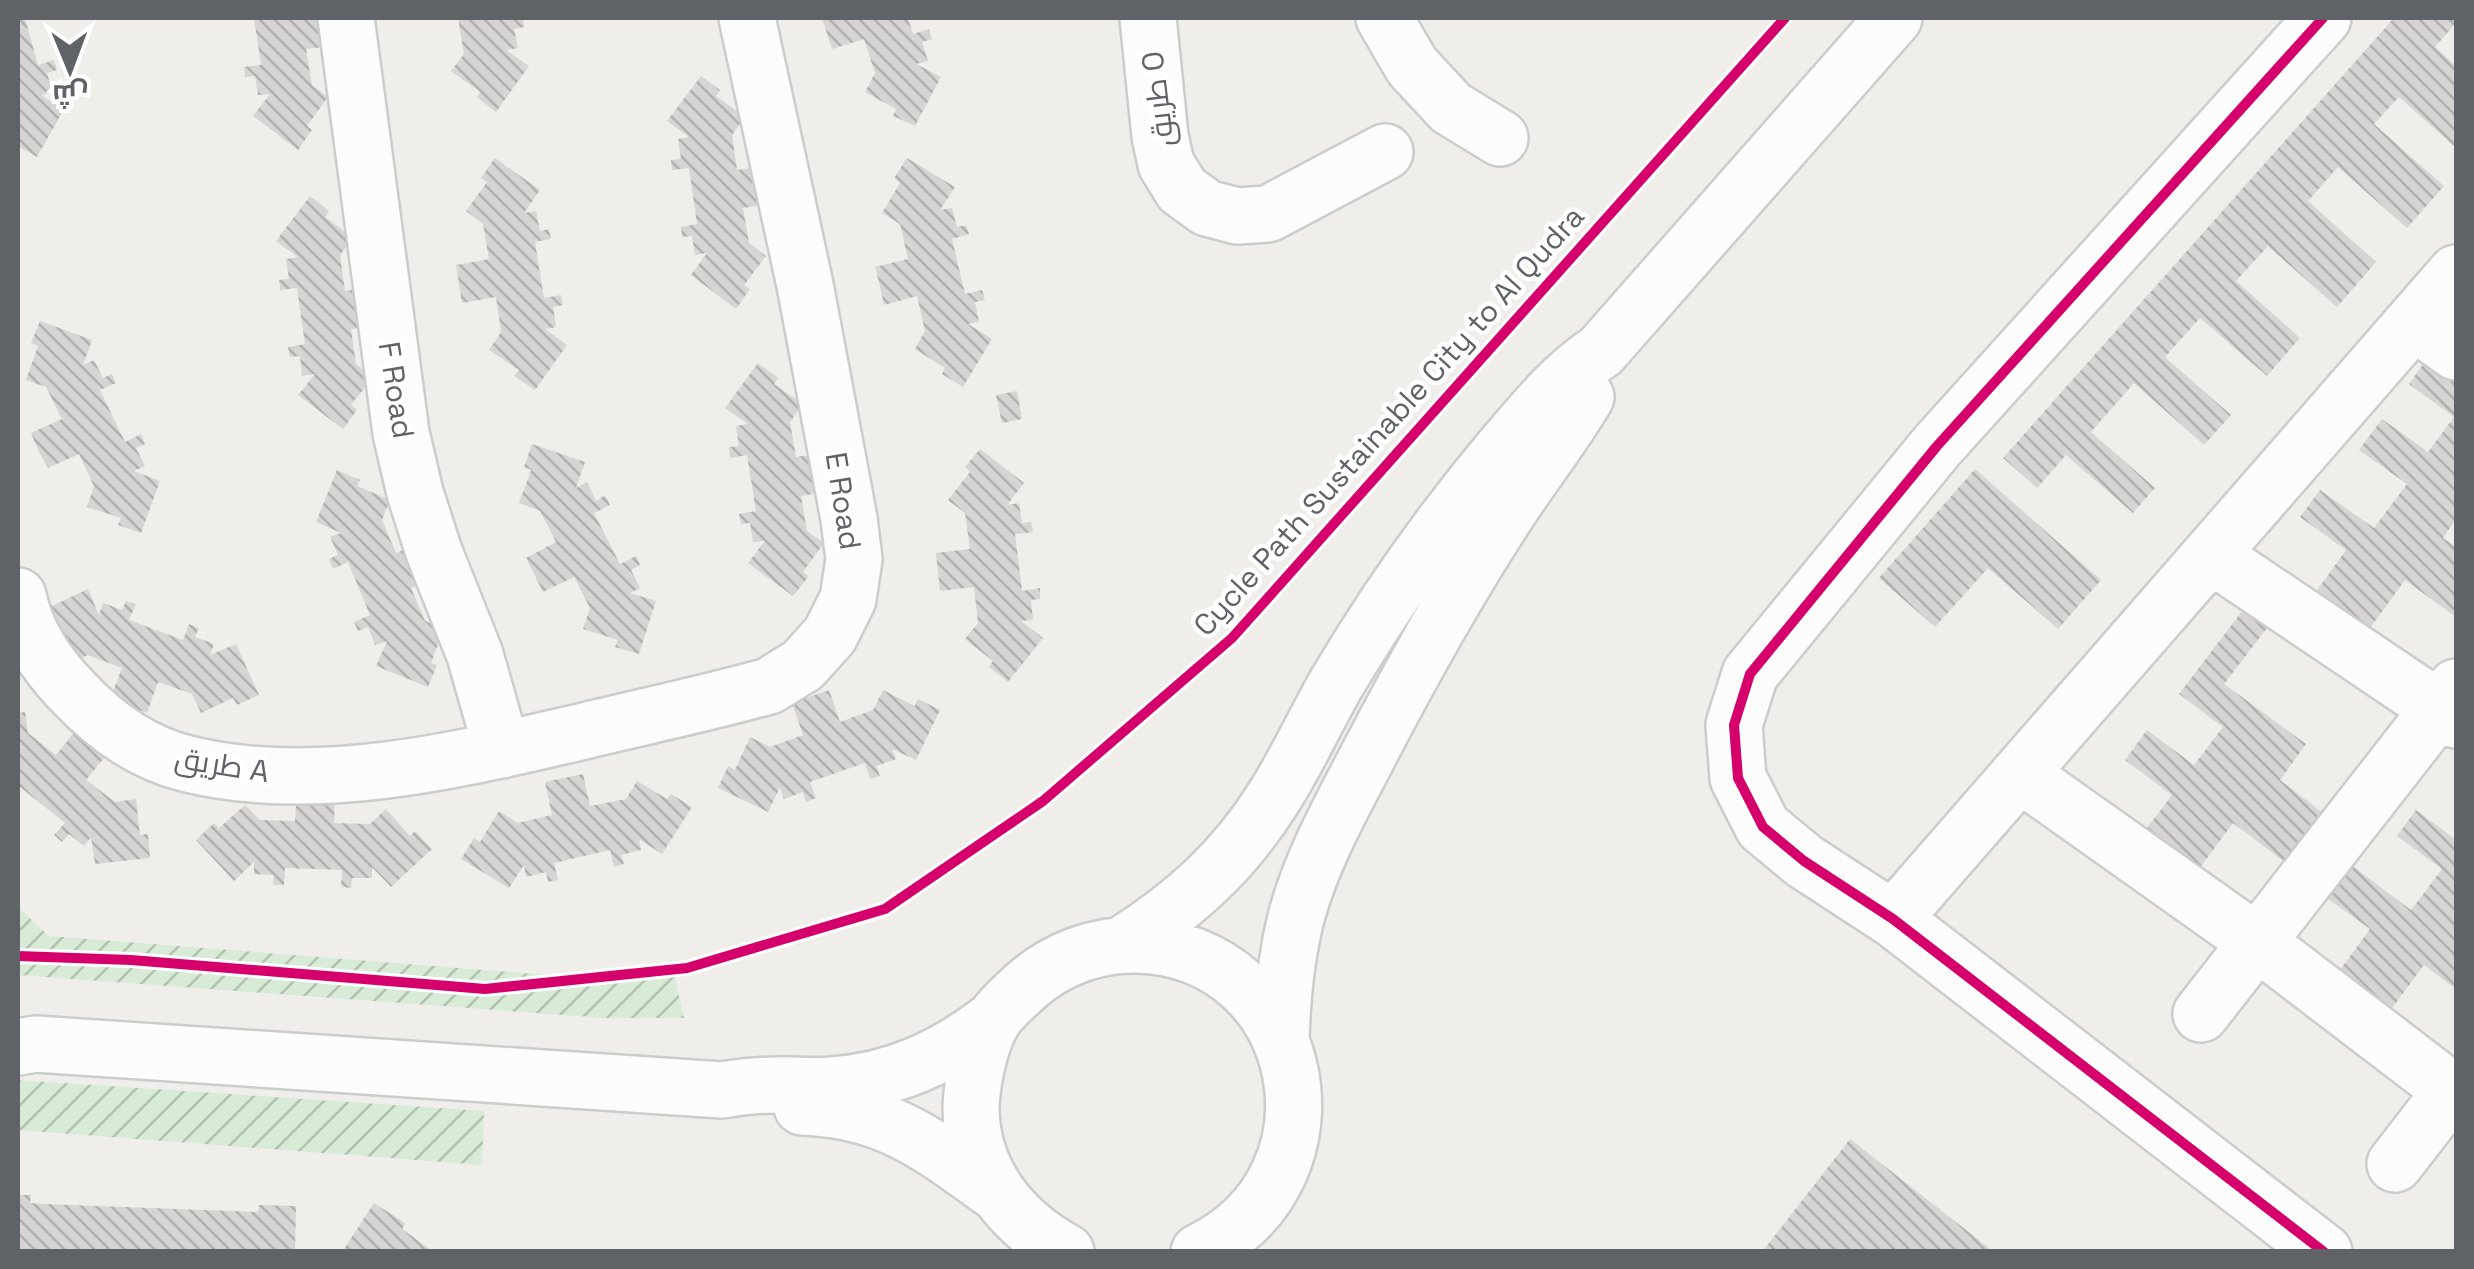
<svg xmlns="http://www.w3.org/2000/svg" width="2474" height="1269" viewBox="0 0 2474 1269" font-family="'Space Grotesk',Cairo,sans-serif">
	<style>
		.garden { fill: url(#garden-furrows) }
		.building { fill: url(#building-back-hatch) }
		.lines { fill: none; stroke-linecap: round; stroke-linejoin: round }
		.minor-casing { stroke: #cbcccc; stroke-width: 60 }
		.minor { stroke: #fdfcfc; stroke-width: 55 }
		.cycleway-casing { stroke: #fff; stroke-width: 16 }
		.cycleway { stroke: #d6006c; stroke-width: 10 }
		.labels { text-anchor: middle; stroke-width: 9; stroke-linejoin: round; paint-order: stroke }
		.street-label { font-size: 30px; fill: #5f6368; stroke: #fff }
	</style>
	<defs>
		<pattern id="garden-furrows" width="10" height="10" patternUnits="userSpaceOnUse" patternTransform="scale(2.5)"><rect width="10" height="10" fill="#d8ebd6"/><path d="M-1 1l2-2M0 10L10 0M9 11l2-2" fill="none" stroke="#b2c2b1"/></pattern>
		<pattern id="building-back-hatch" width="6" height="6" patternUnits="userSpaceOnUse" patternTransform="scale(2.5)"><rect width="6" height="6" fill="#d6d5d3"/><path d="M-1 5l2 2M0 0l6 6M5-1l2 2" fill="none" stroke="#b1b0af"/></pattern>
	</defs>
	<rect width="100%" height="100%" fill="#efeeea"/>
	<path class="garden" d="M18,907L49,936L614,980L671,960L684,1018H605L18,975Z
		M18,1080L484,1111L482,1165L18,1130Z"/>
	<path class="building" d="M18,18H25L38,65L54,60L57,70L47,73L52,92L41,95L64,109L37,157L18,146Z
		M254,18H336L340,45L306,49L312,85L328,97L307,126L312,130L298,150L253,116L270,94L258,95L255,76L245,77L244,67L261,65Z
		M458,18H506V20L523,18L524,27L514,29L518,48L506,50L529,66L496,112L477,97L480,92L451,71L464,54Z
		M822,18H908L913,34L929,29L932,39L922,42L928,61L916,64L941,77L915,126L893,116L896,109L865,92L875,73L864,39L832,49Z
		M2394,18H2456V23L2435,47L2456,66V148L2399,97L2374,124L2444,186L2407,228L2338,167L2308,201L2376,262L2337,307L2268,246L2236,281L2300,338L2267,376L2200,318L2165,357L2231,415L2204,445L2134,383L2091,432L2155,488L2133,513L2066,455L2037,488L2003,458Z
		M701,76L720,90L716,96L745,117L732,135L737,170L771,165L776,203L743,208L749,243L766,256L744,285L750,289L736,309L691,275L707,253L695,255L692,236L682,237L681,227L697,224L689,168L672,170L671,160L681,159L678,139L689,137L667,121Z
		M495,158L540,190L524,213L536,211L540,231L549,229L551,239L535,242L544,298L561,295L563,305L553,307L556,327L545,329L567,345L535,390L514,376L519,370L489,350L501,332L496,297L462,303L456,265L489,259L483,224L466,211L487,182L481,178Z
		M907,158L955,187L940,210L952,208L957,227L966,225L969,234L952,239L965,294L982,290L985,300L975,302L979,322L968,324L992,339L963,387L942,374L945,368L915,349L925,331L917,296L884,305L880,286L875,267L908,259L900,224L882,213L900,183L894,178Z
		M310,196L329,211L325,217L353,238L340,255L345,291L379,286L385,324L351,329L356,364L373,377L351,405L357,410L343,429L298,395L315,374L302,376L300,356L290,357L288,347L305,344L297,288L280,290L279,280L289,279L286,259L298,257L276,241Z
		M40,321L92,340L83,365L94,360L103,378L112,374L116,383L100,390L125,442L141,434L145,444L136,448L145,466L134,471L160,481L141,533L118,525L121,518L87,507L94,486L79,454L48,468L39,452L31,433L62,419L46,387L26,380L38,346L31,343Z
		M2429,356L2456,376V519L2443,538L2456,547V617L2405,580L2368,631L2315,593L2346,550L2300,517L2320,490L2374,528L2407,484L2359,450L2382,419L2428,452L2454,417L2409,384Z
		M758,363L778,378L774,384L803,404L790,422L796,457L829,452L835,490L801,496L807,531L824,543L803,572L809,576L793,596L748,563L765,541L753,542L750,523L741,524L739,514L756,511L747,455L730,458L729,447L739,446L736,426L748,424L725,408Z
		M1017,391L1022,419L1002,423L996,395Z
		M532,444L585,462L576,488L587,482L596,501L605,495L610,505L594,513L620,564L636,556L640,565L631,570L640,588L630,593L656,601L639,654L615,647L618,640L583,629L590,608L574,577L543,592L526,558L556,542L540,511L519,503L531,470L524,467Z
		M980,449L1024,483L1007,505L1019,503L1022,523L1031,522L1033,532L1015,534L1022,591L1040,588V599L1031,600L1033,620L1021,621L1043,638L1008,682L989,667L993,661L965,639L978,623L974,587L940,591L936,553L970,549L965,513L948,500L970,472L965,467Z
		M1975,469L2101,580L2058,629L1988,568L1935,627L1879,578Z
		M337,470L360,480L357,486L390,500L382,520L396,553L427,540L442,575L411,588L425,621L444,629L431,663L437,665L428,687L376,666L387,641L375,645L368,627L358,631L354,622L370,615L348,562L333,569L329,559L338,555L330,537L341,533L316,522Z
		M88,589L99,615L103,603L122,610L126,601L136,604L129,620L183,640L189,624L199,628L195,637L214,644L210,655L236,644L259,695L237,705L233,698L201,713L192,694L158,682L147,713L110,699L122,668L88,655L68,665L37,613Z
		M2243,610L2267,628L2224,684L2306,744L2280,780L2327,816L2290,866L2233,823L2194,876L2141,836L2172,795L2125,760L2147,730L2194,765L2223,727L2179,694Z
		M829,690L840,722L873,710L883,690L915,706L918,699L940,710L916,760L892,749L896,759L876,766L880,776L870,779L865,763L810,782L816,798L806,802L803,792L784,799L780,787L768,812L718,788L728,766L735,770L750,737L770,747L803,735L792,703Z
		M25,712L28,733L56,755L77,729L108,753L86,780L115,802L136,799L140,835L148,834L150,858L95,864L91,837L84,846L69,834L62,842L54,835L65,823L20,787L18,790V713Z
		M583,774L590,806L626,799L637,781L667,799L671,794L692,807L662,854L639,839L641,850L621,855L624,864L614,867L610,850L554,863L558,880L548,882L546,872L526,877L524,865L509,888L461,859L474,838L480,842L499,811L518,823L552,815L545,782Z
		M297,787L335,789L334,823L370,824L386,809L410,836L415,831L432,849L391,887L372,867V878H352L351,888L341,887L342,870L285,868L284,885H273L274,875L254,874V862L234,881L196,840L214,823L219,828L245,805L260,820L295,821Z
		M2416,810L2456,840V989L2424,965L2389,1012L2337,974L2370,929L2327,898L2351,865L2411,910L2442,869L2397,836Z
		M1850,1139L1994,1252H1762Z
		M18,1195H31L30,1203L45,1204L258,1212L259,1205L296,1206L295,1252H18Z
		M374,1203L405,1223L402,1229L434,1252H342Z"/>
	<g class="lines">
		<g class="minor-casing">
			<path id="minor" d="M346,18L401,433L415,493L434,552L475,655L502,750
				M1148,18L1160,136L1166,164L1182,190L1207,208L1237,216L1268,214L1385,152
				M1384,18L1412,66L1451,108L1500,138
				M2323,18L1937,446L1750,674L1734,725L1738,778L1763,827L1804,861L1893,919L2324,1252
				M2414,322L2456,352
				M2211,555L2456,720
				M18,596C26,634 47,666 74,693C105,726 142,753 188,764C315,795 459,760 584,731C646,716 708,703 769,686L803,665L830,635L848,599L854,559L849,519L805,285L747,18
				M2020,774L2257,942L2456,1094
				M1893,919L2456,273
				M1122,945C1186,904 1234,861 1274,797C1297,761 1315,721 1336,684C1384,603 1439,525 1499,453C1531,416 1560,378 1601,351L1894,18
				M2201,1014L2456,687
				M1281,1042C1282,998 1286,956 1297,914C1313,857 1342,806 1369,754C1410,675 1453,598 1501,523C1528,480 1560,441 1586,397
				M18,1047L36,1044L722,1090C740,1087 758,1085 776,1085C795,1084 813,1087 831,1085C893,1081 945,1057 994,1019
				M802,1107C889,1110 931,1146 998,1194
				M2395,1164L2456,1085
				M1066,1252C1011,1222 971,1172 971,1107C972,1081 980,1041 994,1019C1002,1007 1015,996 1026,986C1056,959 1097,944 1137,945C1308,950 1354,1177 1199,1252"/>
		</g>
		<use href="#minor" class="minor"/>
		<g class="cycleway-casing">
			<path id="cycleway" d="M2323,18L1937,446L1750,674L1734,725L1738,778L1763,827L1804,861L1893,919L2324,1252
				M18,956L131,960L485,989L687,968L885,909L1043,801L1232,638L1785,18"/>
		</g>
		<use href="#cycleway" class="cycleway"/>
	</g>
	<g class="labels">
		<g class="street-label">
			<text transform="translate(1158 99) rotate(-97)" y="10">طريق O</text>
			<text transform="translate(396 390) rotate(81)" y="10">F Road</text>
			<text transform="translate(1389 421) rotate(-48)" y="10">Cycle Path Sustainable City to Al Qudra</text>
			<text transform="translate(843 501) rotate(81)" y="10">E Road</text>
			<text transform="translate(222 765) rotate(9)" y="10">طريق A</text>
		</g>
	</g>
	<rect width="2474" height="1269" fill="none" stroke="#5f6368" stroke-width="40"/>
	<g transform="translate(70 70) rotate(179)" stroke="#ffffff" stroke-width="8" paint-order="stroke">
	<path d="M0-8L18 38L0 25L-18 38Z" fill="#5f6368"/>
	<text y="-15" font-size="28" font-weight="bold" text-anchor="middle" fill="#5f6368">ش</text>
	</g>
</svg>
